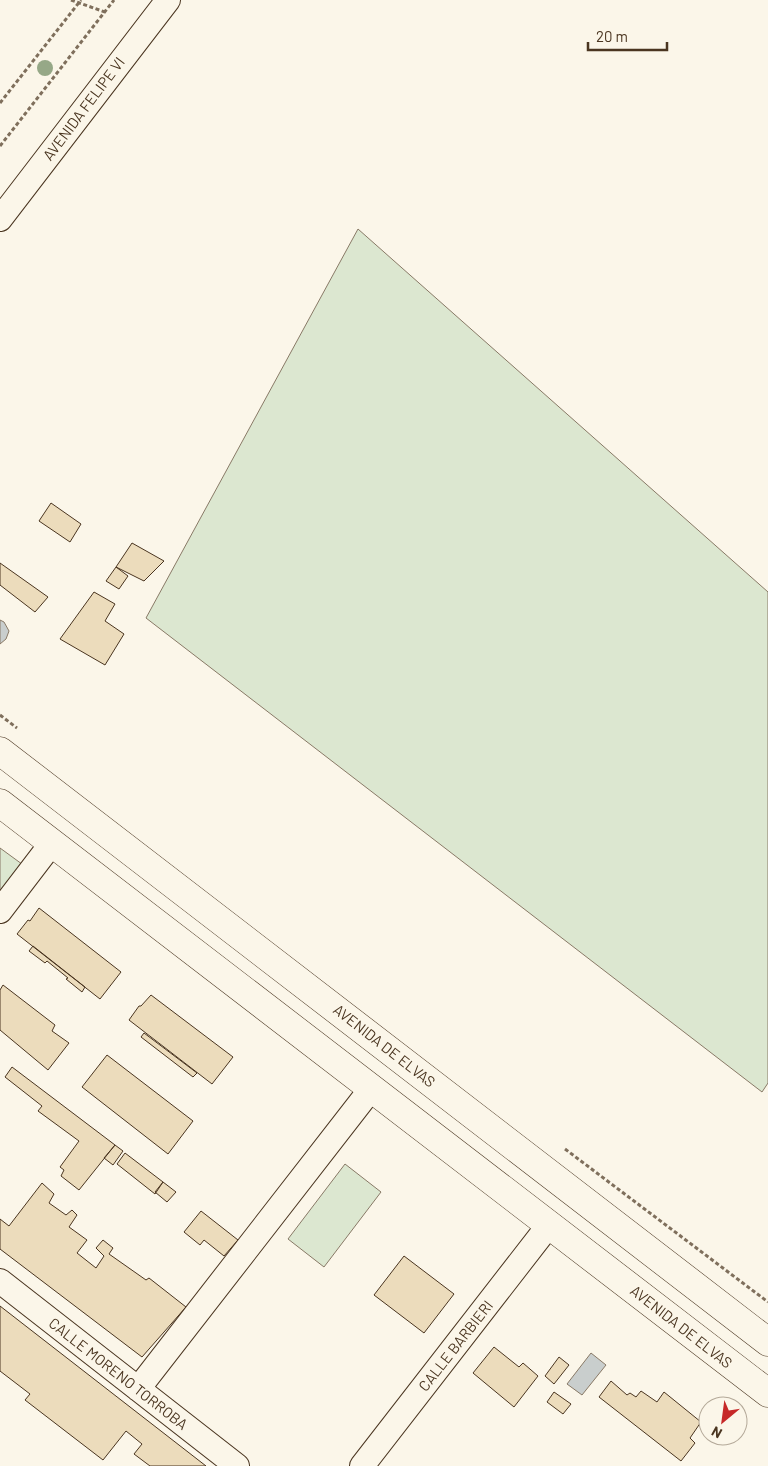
<svg xmlns="http://www.w3.org/2000/svg" width="768" height="1466" viewBox="0 0 768 1466" font-family="Barlow,sans-serif">
	<style>
		.green { fill: #dce7d0; stroke: #887966 }
		.water { fill: #c9cecd; stroke: #887966 }
		.building { fill: #ecdcbc; stroke: #4a3520 }
		.lines { fill: none; stroke-linecap: round; stroke-linejoin: round }
		.street-casing { stroke: #4a3520; stroke-width: 26 }
		.highway-casing { stroke: #4a3520; stroke-width: 29 }
		.path { stroke: #7f6f5c; stroke-width: 3; stroke-dasharray: 4 2.5; stroke-linecap: butt }
		.street { stroke: #fbf6e9; stroke-width: 24 }
		.highway { stroke: #fbf6e9; stroke-width: 28 }
		.tree { fill: #96a887 }
		.labels { text-anchor: middle; stroke-width: 4; stroke-linejoin: round; paint-order: stroke }
		.street-label { font-size: 15px; fill: #4a3520; stroke: #fbf6e9 }
	</style>
	<rect width="100%" height="100%" fill="#fbf6e9"/>
	<path class="green" d="M358,229L768,592V1083L762,1092L146,618Z
		M0,848L26,867L0,899Z
		M345,1164L381,1192L324,1267L288,1239Z"/>
	<path class="water" d="M0,620L4,622L9,631L6,639L0,644Z
		M591,1353L606,1365L582,1395L567,1384Z"/>
	<path class="building" d="M51,503L81,524L70,542L39,521Z
		M132,543L164,561L144,581L116,567Z
		M0,563L48,597L35,612L0,585Z
		M116,567L128,576L119,589L106,581Z
		M94,592L115,604L105,621L124,634L105,665L60,639Z
		M39,908L121,972L100,999L17,934L28,920L30,921Z
		M33,946L85,987L82,992L66,979L68,978L47,961L45,963L29,951Z
		M3,985L55,1025L52,1031L69,1043L48,1070L0,1030V990Z
		M151,995L233,1057L212,1084L129,1020L139,1006H141Z
		M144,1033L197,1073L193,1077L141,1037Z
		M107,1055L193,1121L168,1154L82,1087Z
		M12,1067L115,1145L79,1190L61,1176L64,1170L60,1167L79,1141L38,1111L42,1106L5,1077Z
		M115,1145L123,1151L113,1165L104,1158Z
		M125,1153L163,1182L155,1194L117,1164Z
		M163,1182L176,1192L167,1202L155,1192Z
		M42,1183L54,1194L49,1203L66,1215L72,1210L77,1215L69,1227L87,1240L77,1253L96,1268L104,1256L96,1248L103,1240L113,1248L109,1254L146,1280L149,1278L186,1307L142,1357L0,1249V1219L9,1226Z
		M201,1211L238,1240L224,1256L204,1240L200,1245L184,1232Z
		M404,1256L454,1294L424,1333L374,1295Z
		M0,1306L206,1466H150L134,1454L142,1444L126,1431L103,1460L25,1400L30,1394L0,1371Z
		M494,1347L519,1367L523,1363L538,1376L514,1407L473,1373Z
		M559,1357L569,1365L554,1384L545,1376Z
		M611,1381L627,1395L630,1393L636,1397L641,1391L657,1402L664,1392L701,1422L690,1438L695,1443L681,1461L599,1397Z
		M554,1392L571,1404L563,1414L547,1402Z"/>
	<g class="lines">
		<g class="street-casing">
			<path id="street" d="M0,219L168,0
				M0,911L52,843
				M0,1281L237,1466
				M138,1389L371,1089
				M362,1466L549,1225"/>
		</g>
		<g class="highway-casing">
			<path id="highway" d="M0,751L768,1342
				M0,803L768,1393"/>
		</g>
		<path class="path" d="M71,0L105,12
			M0,103L81,0
			M0,146L114,0
			M0,715L17,728
			M565,1149L768,1302"/>
		<use href="#street" class="street"/>
		<use href="#highway" class="highway"/>
	</g>
	<circle class="tree" cx="45" cy="68" r="8"/>
	<g class="labels">
		<g class="street-label">
			<text transform="translate(84 109) rotate(-53)" y="5">AVENIDA FELIPE VI</text>
			<text transform="translate(384 1046) rotate(38)" y="5">AVENIDA DE ELVAS</text>
			<text transform="translate(681 1327) rotate(38)" y="5">AVENIDA DE ELVAS</text>
			<text transform="translate(456 1346) rotate(-52)" y="5">CALLE BARBIERI</text>
			<text transform="translate(118 1374) rotate(38)" y="5">CALLE MORENO TORROBA</text>
		</g>
	</g>
	<g transform="translate(723 1421) rotate(209)"><circle r="24" fill="#fbf6e9" stroke="#b4a999"/>
	<path d="M0-4L9 19L0 12L-9 19Z" fill="#c62828"/>
	<text y="-8" font-size="14" font-weight="bold" text-anchor="middle" fill="#4a3520">N</text>
	</g>
	<path d="M588 42v8h79v-8" fill="none" stroke="#4a3520" stroke-width="2.5"/>
	<text x="596" y="42" font-size="15" fill="#4a3520" stroke="#fbf6e9" stroke-width="4" paint-order="stroke">20 m</text>
</svg>
